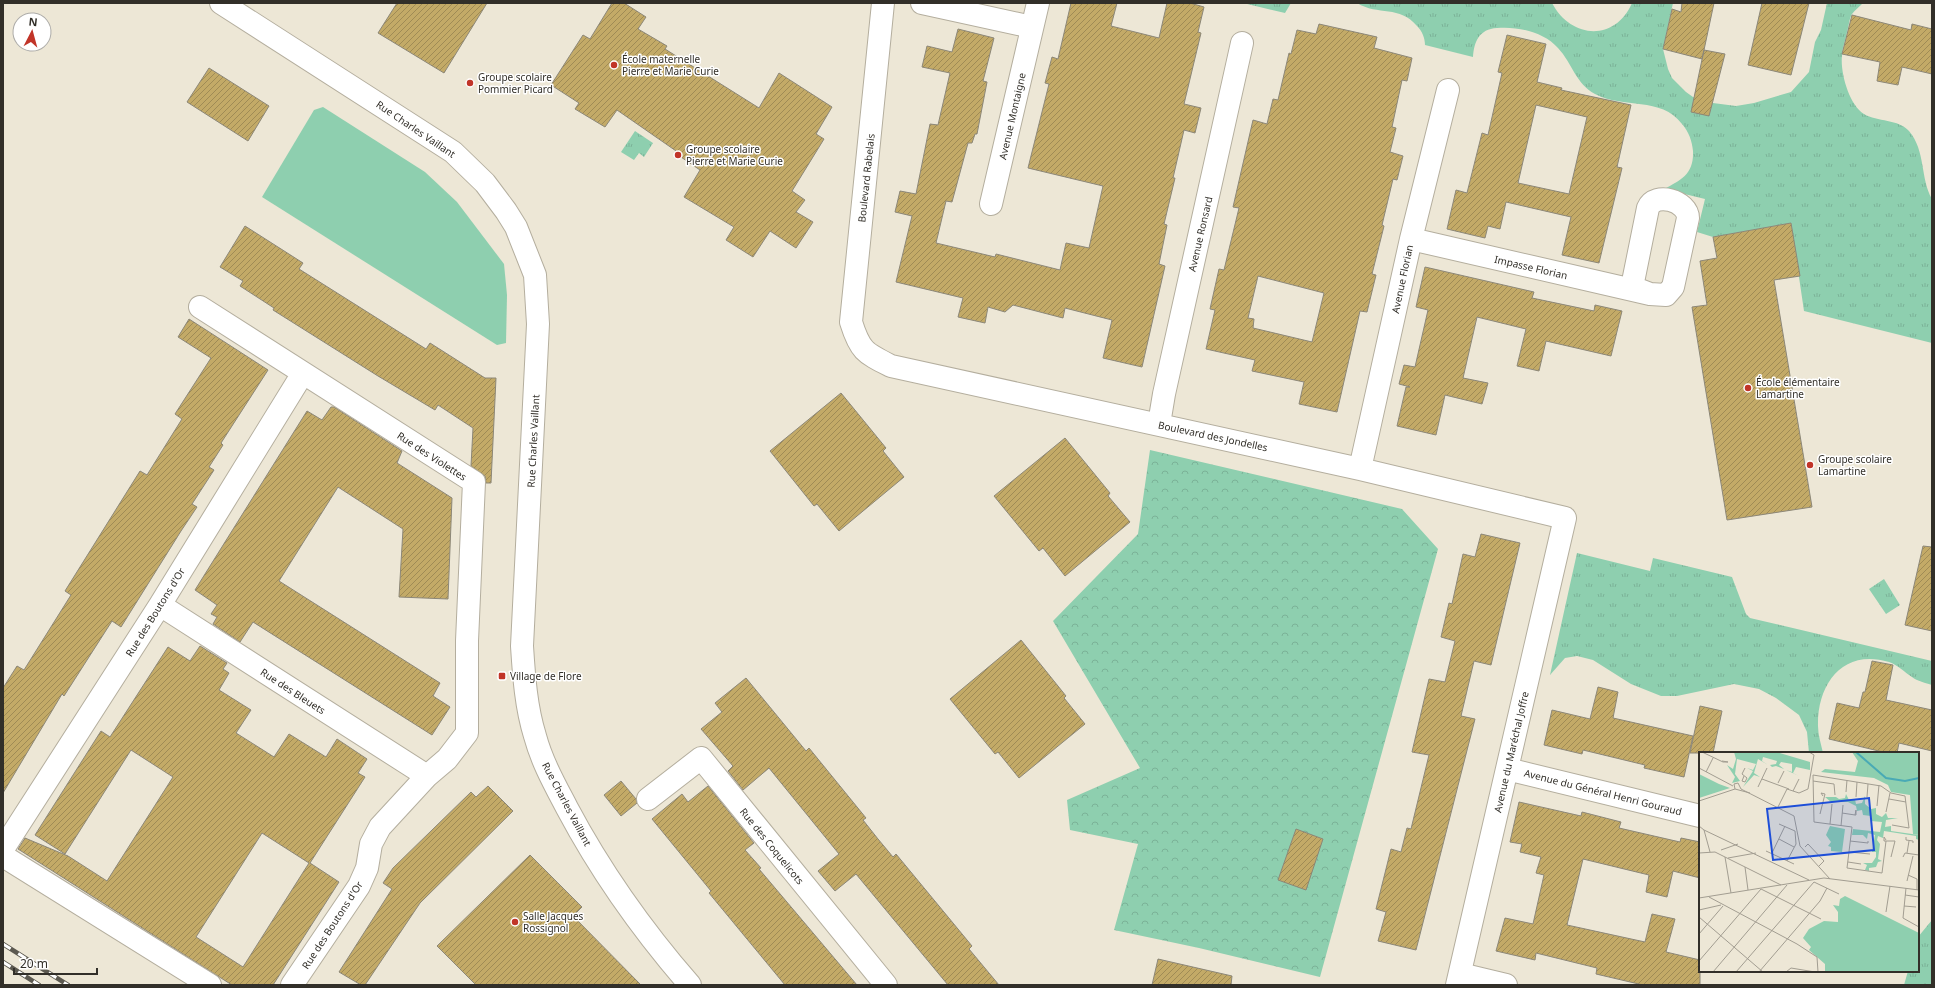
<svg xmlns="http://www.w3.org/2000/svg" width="1935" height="988" viewBox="0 0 1935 988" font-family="'Noto Sans',sans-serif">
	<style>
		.grass { fill: #8ecfaf }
		.forest { fill: url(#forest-crowns) }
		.park { fill: url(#park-tufts) }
		.building { fill: url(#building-hatch); stroke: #8c8778; fill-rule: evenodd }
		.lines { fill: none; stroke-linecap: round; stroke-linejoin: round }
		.street-casing { stroke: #b4ae9e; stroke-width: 24 }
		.secondary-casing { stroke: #b4ae9e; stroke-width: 24 }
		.street { stroke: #fff; stroke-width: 22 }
		.secondary { stroke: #fff; stroke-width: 22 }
		.rail-casing { stroke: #5c5950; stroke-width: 4.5 }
		.rail { stroke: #fff; stroke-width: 3; stroke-dasharray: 9; stroke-linecap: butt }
		.poi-dot { fill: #c13428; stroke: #fff; stroke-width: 1.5 }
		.labels { text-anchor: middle; stroke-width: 3; stroke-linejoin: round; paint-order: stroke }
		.poi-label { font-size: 10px; fill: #322f29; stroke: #fff; text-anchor: start }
		.street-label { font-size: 10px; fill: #322f29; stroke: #fff }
		.inset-river { fill: none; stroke: #49aab5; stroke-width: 2 }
		.inset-road { fill: none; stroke: #a29d91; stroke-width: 1 }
		.view { fill: #1d4ed8; fill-opacity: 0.15; stroke: #1d4ed8; stroke-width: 2 }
		.inset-edge { fill: none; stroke: #322f29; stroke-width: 2 }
	</style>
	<defs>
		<pattern id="forest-crowns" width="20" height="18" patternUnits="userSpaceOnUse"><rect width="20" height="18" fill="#8ecfaf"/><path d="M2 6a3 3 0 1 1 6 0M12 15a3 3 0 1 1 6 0" fill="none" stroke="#7bb297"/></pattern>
		<pattern id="park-tufts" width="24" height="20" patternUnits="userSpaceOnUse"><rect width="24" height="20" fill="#8ecfaf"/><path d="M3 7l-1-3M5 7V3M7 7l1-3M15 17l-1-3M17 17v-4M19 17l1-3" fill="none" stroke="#7bb297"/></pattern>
		<pattern id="building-hatch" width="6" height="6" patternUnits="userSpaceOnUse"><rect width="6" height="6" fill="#c3aa67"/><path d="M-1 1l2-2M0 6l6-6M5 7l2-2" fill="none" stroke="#9f8b55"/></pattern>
	</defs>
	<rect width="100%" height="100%" fill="#ede7d6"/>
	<path class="grass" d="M323,107L425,172L457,202L504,264L507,295L506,343L497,345L262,197L314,110Z"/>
	<path class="forest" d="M1150,450L1402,509L1438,549L1320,977L1199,948L1114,930L1138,844L1070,830L1067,800L1140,768L1053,621L1138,534Z"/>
	<path class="park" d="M1243,3H1291L1285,13Z
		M1357,3H1552C1571,39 1615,42 1632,3H1673L1663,49L1668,69L1672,78L1686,92L1693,97L1713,103L1736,106L1754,103L1791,92L1809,72L1815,42L1821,30L1827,3H1863C1860,6 1855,10 1852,14C1849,19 1849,26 1847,32C1846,39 1842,48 1842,56C1840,72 1849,105 1864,114C1877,122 1899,119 1909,131C1926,151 1920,178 1932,199V343L1804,311L1791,223L1713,237L1697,232L1705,199L1664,189C1681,180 1694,174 1693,151C1692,141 1689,132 1682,124C1661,96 1623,109 1595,94C1576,84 1572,63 1558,48C1544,32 1517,26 1497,28C1479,29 1474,42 1473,57L1425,45C1425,38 1422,31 1417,26C1400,5 1378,16 1357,3Z
		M635,131L653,143L644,157L639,153L634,160L621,152Z
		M1577,553L1650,571L1653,558L1732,577L1746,614L1750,618L1932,661V685C1926,683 1917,681 1912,677C1904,672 1898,665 1889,662C1843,648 1817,684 1818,726C1818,735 1821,744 1823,753H1809L1807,732L1799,715L1776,698L1759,689L1734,684L1677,696H1661L1631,684L1593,660L1577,656L1565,658L1550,675Z
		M1884,579L1900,605L1886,614L1869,589Z
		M1932,920V985H1904L1908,971H1918V937Z"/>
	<path class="building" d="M397,3H487L444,73L378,33Z
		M612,3H624L646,17L638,29L667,46L665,49L759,108L779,73L832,107L816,134L824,139L792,191L805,200L796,212L813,222L796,248L770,231L753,257L726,240L734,227L684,197L700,170L678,155L679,153L617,110L605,127L575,109L579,103L551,85L583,35L590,39Z
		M1071,3H1117L1111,26L1159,38L1167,3H1190L1204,7L1198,32L1201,33L1184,104L1201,108L1195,133L1184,130L1173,178H1175L1164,224L1167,225L1159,264L1165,266L1142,367L1103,358L1112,320L1065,308L1063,318L1013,305L1005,312L988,307L985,323L958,317L963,298L896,282L912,216L895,212L900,191L916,194L930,124L938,125L950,73L922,67L927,46L952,52L958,29L994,38L983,81L987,82L977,134H975L972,143H968L952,202L946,201L936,243L995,257L996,254L1060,270L1066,243L1089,248L1103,186L1028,168L1049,84L1045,83L1052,57L1058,59Z
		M1682,3H1714L1704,50L1725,54L1709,116L1691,112L1704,50L1702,59L1663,49L1672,9L1681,12Z
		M1762,3H1809L1791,75L1748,65Z
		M1852,15L1911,30L1912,24L1932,29V74L1902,67L1898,85L1877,81L1880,62L1842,54Z
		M1319,24L1377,37L1374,48L1412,58L1407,81L1402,80L1392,127L1396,128L1390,152L1403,156L1397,180L1393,179L1382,225L1384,226L1372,274L1376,275L1367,312L1360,311L1337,412L1299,404L1304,382L1252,371L1255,360L1206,349L1215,310L1210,309L1219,269L1224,270L1239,208L1233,207L1253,120L1267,124L1273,99L1278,100L1289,53L1291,54L1297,30L1316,34ZM1258,276L1324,293L1312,342L1253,328L1254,319L1248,318Z
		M1507,35L1546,44L1537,82L1562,88L1561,90L1631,105L1617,167L1622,168L1599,263L1562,255L1571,217L1506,202L1500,229L1488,226L1485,238L1447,229L1456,190L1467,193L1482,133L1488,135L1502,73L1498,72ZM1536,105L1587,117L1569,194L1518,183Z
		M209,68L269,106L248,141L187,102Z
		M1791,223L1800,276L1774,280L1812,507L1727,520L1692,307L1707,305L1700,261L1717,258L1713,237Z
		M245,226L303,263L299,269L426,349L430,343L485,378H496L491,483H486L485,476L471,466L473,428L438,405L435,410L378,376L273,310L274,308L240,286L243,281L220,267Z
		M1425,267L1534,292L1532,298L1594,311L1595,305L1622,311L1611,356L1546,341L1539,371L1517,366L1526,329L1477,317L1463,378L1488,383L1482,404L1445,395L1436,435L1397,426L1406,387H1410L1399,384L1404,365L1415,367L1428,310L1416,307Z
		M189,319L268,370L221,443L223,445L209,467L214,470L192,504L197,507L181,531L121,627L112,621L64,696L62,694L3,793V688L17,666L24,670L71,595L65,591L140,471L147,475L182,419L175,414L211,358L178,337Z
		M841,393L886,448L883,451L904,477L839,531L817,504L814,506L770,451Z
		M331,407H334L402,451L397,463L452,498L448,599L399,597L403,529L338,487L279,581L440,683L433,696L450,707L432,735L253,622L240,642L213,624L217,617L211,614L217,605L195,590L307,411L322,420Z
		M1065,438L1110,493L1108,496L1130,522L1065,576L1043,548L1039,551L994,496Z
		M1481,534L1520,543L1491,665L1474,661L1461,716L1475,719L1416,950L1378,941L1386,912L1376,909L1391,849L1401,852L1407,828L1411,829L1429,755L1412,752L1429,679L1445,682L1455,641L1441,637L1449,603L1452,604L1463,554L1475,557Z
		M1923,546L1932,547V631L1905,625Z
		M1021,640L1066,696L1064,698L1085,724L1019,778L998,752L995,754L950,699Z
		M200,646L227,663L223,669L229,673L219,690L251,710L236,733L274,757L289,734L326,757L337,739L367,759L358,773L365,777L310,863L339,882L273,985H232L18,849L25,838L68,856L107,881L173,777L131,750L65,854L35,835L101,731L110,737L168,647L190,661ZM262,833L309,863L243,967L196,937Z
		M1872,661L1893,665L1886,700L1932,710V751L1899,743L1897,753H1887L1829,739L1837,703L1859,708L1863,692H1865Z
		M746,678L806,751L809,748L866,818L863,820L878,839L893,857L896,854L972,946L969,949L999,985H948L856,874L835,891L818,871L839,854L769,768L743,790L728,771L733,766L701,729L722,712L715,703Z
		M1598,687L1618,692L1613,718L1693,736L1684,777L1644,768L1645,765L1583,750L1582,754L1544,745L1552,710L1590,719Z
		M1700,706L1722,711L1713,753H1690Z
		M621,781L636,799L637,803L621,816L604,795Z
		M488,786L513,811L420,903L365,985H361L339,972L392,889L383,883L393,868L471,792L476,797Z
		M708,786L754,843L745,850L761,868L759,869L857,985H785L709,893L711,891L652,819L682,794L688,802Z
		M1519,802L1581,816L1582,812L1621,822L1619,828L1680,842L1681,838L1700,842V878L1673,871L1667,897L1646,892L1649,875L1583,859L1567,925L1645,942L1652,914L1675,919L1666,952L1700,960V985H1643L1596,974L1597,968L1536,953L1535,960L1496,951L1505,918L1533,924L1544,875L1536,873L1541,857L1520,852L1522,844L1510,842Z
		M1296,829L1323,839L1306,890L1278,880Z
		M530,855L582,907L573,916L641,985H476L437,946Z
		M1158,959L1232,976L1231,985H1152Z"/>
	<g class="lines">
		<g class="street-casing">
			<path id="street" d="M883,3L851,322C860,351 865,353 891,366L1360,469L1565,518L1457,985
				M922,3L1032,27
				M991,204L1038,3
				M1411,239L1650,294L1666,295L1673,287L1688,218C1688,201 1655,191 1648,208L1633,282L1637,289L1650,294
				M200,307L474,482L467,641V733L447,759L427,776L380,827L371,844L367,868L359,886L292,985
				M1159,424L1164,394L1242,43
				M1360,469L1411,239L1448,90
				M160,605L427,776
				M1507,769L1700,816
				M648,799L701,758L886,985
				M3,849L160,605L303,373
				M3,856L210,985
				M1460,974L1506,985"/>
		</g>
		<g class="secondary-casing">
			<path id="secondary" d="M221,3L453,152L485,183L506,211L516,227L535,275L538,324L522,646C524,677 526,707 535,736C542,762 555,785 567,808C601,872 643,931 690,985"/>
		</g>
		<use href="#street" class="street"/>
		<use href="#secondary" class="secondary"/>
		<g class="rail-casing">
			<path id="rail" d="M3,944L68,985
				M3,962L39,985"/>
		</g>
		<use href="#rail" class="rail"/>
	</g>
	<g class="poi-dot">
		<circle cx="614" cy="65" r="4"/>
		<circle cx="470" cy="83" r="4"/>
		<circle cx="678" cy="155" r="4"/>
		<circle cx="1748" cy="388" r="4"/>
		<circle cx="1810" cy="465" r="4"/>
		<rect x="498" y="672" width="8" height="8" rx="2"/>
		<circle cx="515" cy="922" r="4"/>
	</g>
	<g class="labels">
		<g class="poi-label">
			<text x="622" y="63">École maternelle<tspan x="622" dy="12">Pierre et Marie Curie</tspan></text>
			<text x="478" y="81">Groupe scolaire<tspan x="478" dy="12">Pommier Picard</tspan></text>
			<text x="686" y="153">Groupe scolaire<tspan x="686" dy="12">Pierre et Marie Curie</tspan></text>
			<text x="1756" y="386">École élémentaire<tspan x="1756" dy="12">Lamartine</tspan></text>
			<text x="1818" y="463">Groupe scolaire<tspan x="1818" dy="12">Lamartine</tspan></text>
			<text x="510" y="680">Village de Flore</text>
			<text x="523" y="920">Salle Jacques<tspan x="523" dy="12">Rossignol</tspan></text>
		</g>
		<g class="street-label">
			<text transform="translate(1012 116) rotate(-77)" y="4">Avenue Montaigne</text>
			<text transform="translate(416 129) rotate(34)" y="4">Rue Charles Vaillant</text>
			<text transform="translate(866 178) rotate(-84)" y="4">Boulevard Rabelais</text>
			<text transform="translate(1200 234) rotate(-77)" y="4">Avenue Ronsard</text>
			<text transform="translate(1531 267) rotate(13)" y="4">Impasse Florian</text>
			<text transform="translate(1402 279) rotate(-78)" y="4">Avenue Florian</text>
			<text transform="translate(1213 436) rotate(12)" y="4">Boulevard des Jondelles</text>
			<text transform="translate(533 441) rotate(-87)" y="4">Rue Charles Vaillant</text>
			<text transform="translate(432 456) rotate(33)" y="4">Rue des Violettes</text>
			<text transform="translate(155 612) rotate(-58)" y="4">Rue des Boutons d'Or</text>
			<text transform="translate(293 691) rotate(33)" y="4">Rue des Bleuets</text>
			<text transform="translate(1511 752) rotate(-77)" y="4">Avenue du Maréchal Joffre</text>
			<text transform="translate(1603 792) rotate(14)" y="4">Avenue du Général Henri Gouraud</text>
			<text transform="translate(567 804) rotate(62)" y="4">Rue Charles Vaillant</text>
			<text transform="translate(772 846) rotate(51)" y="4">Rue des Coquelicots</text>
			<text transform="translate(332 925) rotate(-57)" y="4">Rue des Boutons d'Or</text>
		</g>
	</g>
	<g transform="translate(1699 752)">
		<rect width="220" height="220" fill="#ede7d6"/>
		<path d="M153,0H220V83L214,82L211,43L192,40L189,33L175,26L122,20L126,17L156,20L159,9ZM131,74L146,77L143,100L132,99V95L129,94L132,90L127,83ZM146,144L220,181V220H126V212L110,198L112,195L104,186L110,177L125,169L139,170V160L134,153L140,154L141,147Z" fill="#8ecfaf"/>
		<path d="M0,22L20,32L31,36L0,46Z" fill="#8ecfaf"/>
		<path d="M35,0H77L111,10V18L97,15L94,21L100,24L87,18L93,20V12L82,10L80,13L85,17L77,14L73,15L71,13L77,12L78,9L64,5L63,9L69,13L59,7L55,21L61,25L55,23L44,35L54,19L48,16L54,18L57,12L38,7L36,22L41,29L33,31L36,25L28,13L34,17L37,7ZM147,42L150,48L156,47L157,52L163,51L166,44V52L172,57L177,56V62L183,65L187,61L189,66H199L187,68L186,75L192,74V79L220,83V88L217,87V84L185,79L184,86L179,84L178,88L181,92L179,107L183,109L179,110L177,115L170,116V119L166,118L168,113L164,111H173L177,105V100H173L176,83L169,81L168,87L164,83H153L154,77L181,80L183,70L172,69V64L164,63L163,58L158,59L157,54L149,50H132L126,45H137L140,47L146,46Z" fill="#8ecfaf"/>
		<path class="inset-river" d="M157,0L187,26L206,29L220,26"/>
		<path class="inset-road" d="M3,0L24,10H29L23,9M0,16L34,34M7,20L14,6M45,24L43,29L46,30L48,26L43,22L46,16M63,27L90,37M114,29L135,32L136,43M79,31L85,19M59,35L68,16M94,39L100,27M147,40L148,28M51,41L36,37L35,32L39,31L42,37L95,64L101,94L131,127M157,45L158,30M168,45L169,32M190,47L207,50M0,49L36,37M178,54L180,33M79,55L88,37L100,41L109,37L115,3L110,0M187,60L191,41M143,61L156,63H157V58L156,63M121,62L126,42L122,41L124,44M80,72L96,79L97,92L88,109M131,72L133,52M0,74L5,78L11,100M142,74L144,53M5,78L110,128M207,85V88L214,89V91M80,87L95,95M187,88L185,85V89H196L192,105M151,89L169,91V89M187,89L183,121L148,116L153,75L115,70L114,23L182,34L192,41L206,44L210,76L193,73M106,95L109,92L125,109L120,114M22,98L39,92M67,99L95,112M150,100L171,102M0,101L16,100L82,133M73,101L86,74M208,101L210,89M26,105L32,141M204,105L206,101L220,103M29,106L57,101M149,110L162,112M46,115L49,138M209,123L218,127V138M208,129L214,104M115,130L140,142M207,136L204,166L220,175M206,143L220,145M10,145L98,192L118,205L119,220M0,146L125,126L220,138M205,154L217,155M0,158L22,153M187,160L191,134M0,165L64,220M0,182L24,154M0,209L62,137L122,167M14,220L88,133M37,220L115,130M60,220L121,149L128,136M87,220L92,216L116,220"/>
		<path class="view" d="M170,46L175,98L74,108L68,57Z"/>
		<rect width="220" height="220" class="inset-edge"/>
	</g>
	<rect width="1935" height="988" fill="none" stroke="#322f29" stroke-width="8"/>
	<g transform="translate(32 32) rotate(6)"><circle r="19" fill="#ffffff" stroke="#adaca9"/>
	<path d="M0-3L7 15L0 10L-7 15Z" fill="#c13428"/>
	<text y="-6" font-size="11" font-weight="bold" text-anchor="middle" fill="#322f29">N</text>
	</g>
	<path d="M14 968v6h83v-6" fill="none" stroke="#322f29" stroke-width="2"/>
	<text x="20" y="968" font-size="12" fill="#322f29" stroke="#ffffff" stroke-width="3" paint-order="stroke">20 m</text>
</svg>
